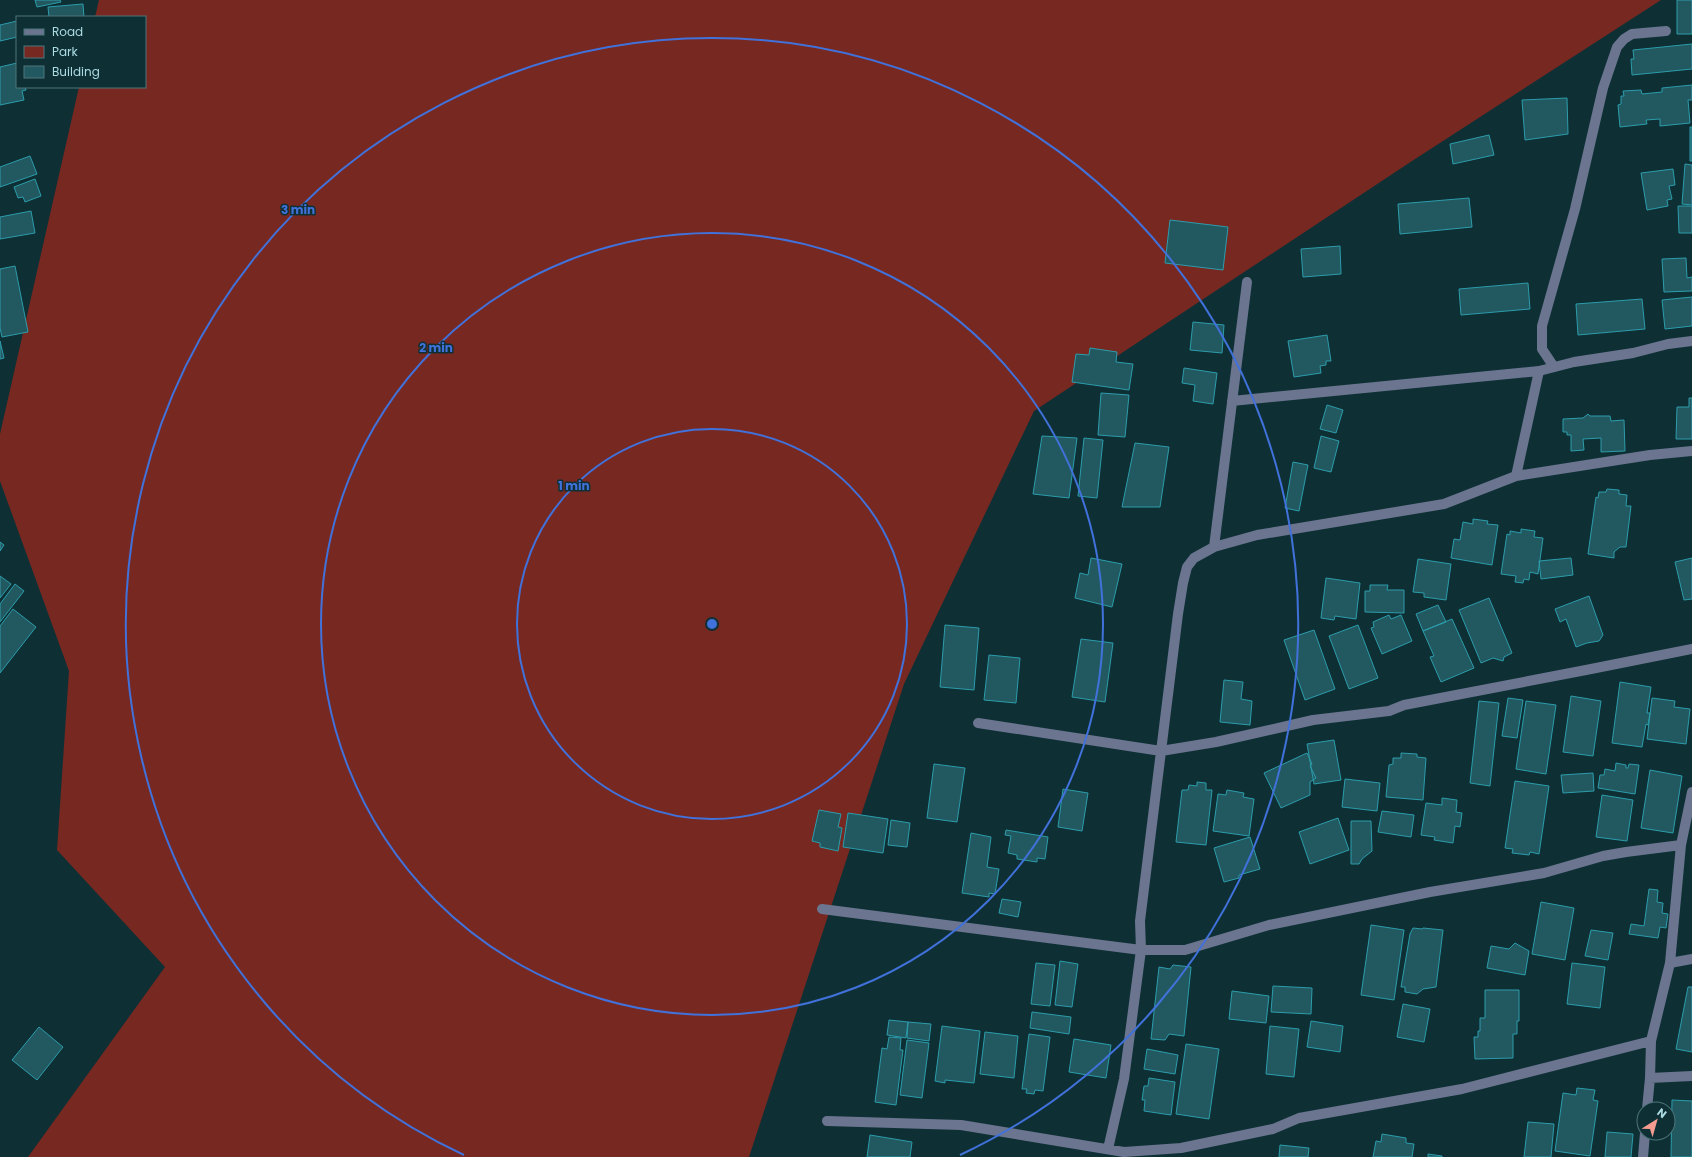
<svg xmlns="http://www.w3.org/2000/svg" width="1692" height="1157" viewBox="0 0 1692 1157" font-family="Poppins,sans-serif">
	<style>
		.green { fill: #772821 }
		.building { fill: #225961; stroke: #2c9cab }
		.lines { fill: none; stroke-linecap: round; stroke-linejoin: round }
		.minor { stroke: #6b7590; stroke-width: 10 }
		.ring { fill: none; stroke: #4171da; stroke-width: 2 }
		.centre { fill: #4171da; stroke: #0e3035; stroke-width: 2 }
		.ring-label { font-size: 12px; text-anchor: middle; font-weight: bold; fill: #4171da; stroke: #0e3035; stroke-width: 3; stroke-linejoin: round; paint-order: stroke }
	</style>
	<rect width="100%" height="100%" fill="#0e3035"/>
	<path class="green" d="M99,0H1661L1409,163L1034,411L904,684L749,1157H28L165,967L57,850L69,671L0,481V434L79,87H145V17H95Z"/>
	<path class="building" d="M35,0H60L61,2L37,7Z
		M1677,0H1692V34H1677Z
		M83,4L84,17H49L48,7Z
		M17,21V37L0,41V25Z
		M1692,44V69L1632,75L1631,59H1634L1633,50Z
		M17,63V87H25L26,90L22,91L24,100L0,105V67Z
		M1692,85V100H1688L1690,123L1660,126V119L1646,120L1647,124L1620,127L1618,105L1621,104V96H1624L1623,91L1641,90L1642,94L1662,92V88Z
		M1567,98L1568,134L1525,140L1522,100Z
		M1690,127H1692V161H1690Z
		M1489,135L1494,155L1453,164L1450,144Z
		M30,156L37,174L0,187V167Z
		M1685,164L1692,165V205L1682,204Z
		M1673,169L1675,185L1669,186L1672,199L1667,200L1668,206L1647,210L1641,173Z
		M35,179L41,196L25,202L23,197L18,198L14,187Z
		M1469,198L1472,227L1400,234L1398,204Z
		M1678,206H1692V233H1679Z
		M31,211L35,233L0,239V217Z
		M1170,220L1228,227L1223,270L1165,263Z
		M1340,246L1341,274L1303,277L1301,249Z
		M1686,258L1687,278L1692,277V291L1664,292L1662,259Z
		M15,266L28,332L2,337L0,328V269Z
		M1528,283L1530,309L1461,315L1459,289Z
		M1692,297V326L1665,329L1662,300Z
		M1642,299L1645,329L1578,335L1576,304Z
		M1193,322L1224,325L1222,353L1190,350Z
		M1327,335L1331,361H1326V365L1320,366L1321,373L1294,377L1288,341Z
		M0,341L4,358L0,359Z
		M1090,348L1117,352L1116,362L1133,364L1129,390L1072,382L1076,354L1089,355Z
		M1184,368L1217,373L1213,404L1193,401L1195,385L1182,383Z
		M1101,393L1129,395L1125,437L1098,435Z
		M1689,398H1692V439H1676L1677,407H1689Z
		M1327,405L1343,410L1336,433L1320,429Z
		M1588,414L1590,416H1610L1611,421L1624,420L1625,451L1601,452V438L1583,439L1584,450L1571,451V435H1567V432H1563V419L1583,418Z
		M1042,436L1077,438L1069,498L1033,494Z
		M1321,436L1339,441L1331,472L1314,468Z
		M1084,438L1103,440L1097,498L1078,496Z
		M1135,443L1169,447L1160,507H1122Z
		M1293,462L1308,465L1299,511L1285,508Z
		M1607,489L1619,490V494L1627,495L1626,506H1631L1626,547H1620L1614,552V558L1588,554L1596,497L1598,498L1599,492H1606Z
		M1473,519L1488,521L1487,524L1498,525L1492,565L1451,558L1454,539L1460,540L1463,522L1473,524Z
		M1521,529L1535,531L1534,537L1543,538L1538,574L1530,572L1529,580L1524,579L1523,583L1515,582L1516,576L1501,574L1507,534L1510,535V531L1521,533Z
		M0,542L4,545L0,551Z
		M1091,558L1122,564L1112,607L1075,598L1080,573L1088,575Z
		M1571,558L1573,575L1541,579L1539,561Z
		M1692,558V599L1684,600L1675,562Z
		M1418,559L1451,564L1446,600L1424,597V593L1413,592Z
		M0,576L11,584L0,598Z
		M1326,578L1360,583L1356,619L1335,616L1334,620L1321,618Z
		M15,584L24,591L0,622V604Z
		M1370,585H1388L1387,590H1404V613L1365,612V591H1370Z
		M1589,596L1603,635L1599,641L1587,643L1576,647L1566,619L1560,622L1555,609Z
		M1489,598L1512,653L1504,657L1503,661L1493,658L1481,663L1459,610Z
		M1438,605L1446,622L1423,631L1416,614Z
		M13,609L36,627L0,673V626Z
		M1389,615L1391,619L1401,615L1412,641L1382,654L1371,628L1374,627L1373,622Z
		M1452,619L1474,668L1441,682L1430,657L1434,656L1423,631Z
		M945,625L979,628L974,690L940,687Z
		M1358,625L1378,678L1349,689L1329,636Z
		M1314,630L1335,689L1305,700L1284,640Z
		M1081,639L1113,643L1105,702L1072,697Z
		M989,655L1020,658L1016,703L984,700Z
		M1224,680L1243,682L1241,699L1252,701L1250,725L1220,722Z
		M1620,682L1651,687L1647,713H1650L1648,725L1646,724L1642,747L1612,743Z
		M1571,696L1601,701L1593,756L1563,752Z
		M1508,698L1523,700L1517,738L1502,736Z
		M1652,698L1675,701L1674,707L1690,709L1686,744L1647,739Z
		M1479,701L1499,703L1490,786L1470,783Z
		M1526,701L1556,705L1546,774L1516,769Z
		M1334,740L1341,780L1314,784L1307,744Z
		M1307,753L1312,764L1310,766L1316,778L1310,782V795L1281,808L1264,773Z
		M1401,753L1417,754V757L1426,758L1423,800L1386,797L1389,765L1393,764V758H1401Z
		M1616,763L1626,765V768H1628L1629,764L1639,765L1635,794L1598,788L1600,775H1604L1605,769L1615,771Z
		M934,764L965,768L957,822L927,818Z
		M1650,770L1682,776L1673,833L1641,828Z
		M1593,773L1594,791L1563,793L1561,775Z
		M1345,779L1380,783L1377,811L1342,807Z
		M1515,781L1549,786L1539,854L1530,852L1529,855L1512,853L1513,849L1505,848Z
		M1197,782L1206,783V790H1212L1206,845L1176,842L1182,790H1188L1189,785L1197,786Z
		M1063,789L1088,793L1082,831L1058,827Z
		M1227,790L1244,793L1243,797L1254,799L1249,836L1213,831L1218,794L1226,795Z
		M1602,795L1633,800L1627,841L1596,837Z
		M1442,798L1457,800L1456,812L1462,813L1460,827L1455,826L1453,843L1434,840L1435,837L1421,835L1426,803L1442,805Z
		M819,810L841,814L838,827L842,828L838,851L820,847V843L812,841Z
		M1382,811L1414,815L1411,837L1378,832Z
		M848,813L888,819L883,853L843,847Z
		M1338,818L1349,850L1310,864L1299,832Z
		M891,820L910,823L907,847L888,845Z
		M1351,821H1371L1372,851L1362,859L1359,864H1351Z
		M1006,830L1048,837L1045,859L1037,858V862L1017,859V855L1008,853L1011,836L1005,835Z
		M971,833L991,837L987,867L999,869L995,894L989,893V897L962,893Z
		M1250,837L1260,869L1239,875V878L1224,882L1214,848Z
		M1649,889L1658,890L1657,902L1663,903L1662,913L1668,914L1666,928L1660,927L1658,938L1629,934L1631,924L1644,926Z
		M1002,899L1021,902L1018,917L999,913Z
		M1541,902L1574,908L1565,960L1532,954Z
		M1371,925L1404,930L1394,1000L1361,995Z
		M1413,928L1422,929L1423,928L1443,930L1436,987L1423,989L1417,994L1405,992V987H1401L1410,934Z
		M1591,930L1613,933L1608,960L1585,956Z
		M1515,943L1529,951L1525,975L1487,968L1491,946L1509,949Z
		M1060,961L1078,964L1072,1007L1055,1005Z
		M1036,963L1055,965L1050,1006L1031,1004Z
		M1572,963L1605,967L1600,1008L1567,1004Z
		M1173,965L1191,967L1184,1036L1169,1034L1165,1040L1151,1039L1159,967L1170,969Z
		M1273,986L1312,988L1311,1014L1271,1012Z
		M1688,987H1692V1052L1676,1049Z
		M1485,990H1519V1021H1517V1034H1513V1058L1475,1059L1474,1037H1478V1031H1480V1018H1485Z
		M1232,991L1269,996L1266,1023L1229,1019Z
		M1403,1004L1430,1009L1424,1042L1397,1037Z
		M1032,1012L1071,1017L1069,1034L1030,1028Z
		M889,1020L908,1022L906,1038L887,1035Z
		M1311,1021L1343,1026L1340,1052L1307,1047Z
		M908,1022L931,1024L929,1041L907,1038Z
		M942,1026L980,1031L974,1083L945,1080V1083L935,1081Z
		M1270,1026L1299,1029L1294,1077L1266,1074Z
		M39,1027L63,1047L37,1080L12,1060Z
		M985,1032L1018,1036L1014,1078L980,1074Z
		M1029,1034L1050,1037L1043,1091L1035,1090L1034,1094L1026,1093L1027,1089H1022Z
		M889,1037L901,1038L900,1050H903L896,1105L875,1102L882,1048L887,1049Z
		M1074,1039L1111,1045L1106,1078L1069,1072Z
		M907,1040L929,1043L922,1098L900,1095Z
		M1186,1044L1219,1049L1209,1119L1176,1114Z
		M1147,1049L1178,1055L1175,1074L1144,1069Z
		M1149,1078L1175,1082L1171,1115L1144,1111L1145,1100H1142L1144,1086H1148Z
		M1577,1088L1595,1090L1593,1100L1598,1101L1590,1156L1555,1151L1563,1093L1576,1095Z
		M1672,1100L1692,1101V1157H1671Z
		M1528,1122L1554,1124L1551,1157H1524Z
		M1607,1132L1633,1134L1631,1157H1605Z
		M1382,1134L1406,1138V1143L1414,1144L1412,1157H1373L1376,1141L1381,1142Z
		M870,1135L912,1142L910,1157H867Z
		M1280,1145L1309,1148L1308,1157H1279Z
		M1428,1154L1442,1156V1157H1428Z"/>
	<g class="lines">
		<path class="minor" d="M1554,367L1542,349V326L1575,209L1603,88L1617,47L1624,39L1632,34L1666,31
			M1232,401L1539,371L1574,362L1633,353L1668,344L1692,341
			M1516,476L1539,371
			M1214,547L1247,282
			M978,723L1161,751L1216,742L1313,720L1389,711L1404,705L1586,670L1692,649
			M822,909L1141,950H1185L1269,925L1430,892L1544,873L1603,856L1626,852L1681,845
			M1670,963L1692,959
			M1650,1078L1692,1076
			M1647,1109L1650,1078L1651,1041L1670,963L1681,845L1692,792
			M827,1121L961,1125L1124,1152L1181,1148L1273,1129L1299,1118L1462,1089L1651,1041
			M1108,1149L1124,1079L1141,950L1140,921L1178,614L1183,583L1187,567L1194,558L1214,547L1257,535L1444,504L1516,476L1650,455L1692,451
			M1643,1157L1645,1133"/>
	</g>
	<g class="ring">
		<circle cx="712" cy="624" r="195"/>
		<circle cx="712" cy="624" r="391"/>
		<path d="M464 1155A586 586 0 1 1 960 1155"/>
	</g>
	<circle cx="712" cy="624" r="6" class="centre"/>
	<g class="ring-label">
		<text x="298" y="214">3 min</text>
		<text x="436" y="352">2 min</text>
		<text x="574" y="490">1 min</text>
	</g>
	<rect x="16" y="16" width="130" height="72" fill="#0e3035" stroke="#4d747a"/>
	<rect x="24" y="29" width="20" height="6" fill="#6b7590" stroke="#4d747a"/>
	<text x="52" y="36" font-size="12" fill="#acdbe2">Road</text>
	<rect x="24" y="46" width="20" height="12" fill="#772821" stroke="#4d747a"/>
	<text x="52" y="56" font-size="12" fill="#acdbe2">Park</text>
	<rect x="24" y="66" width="20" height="12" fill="#225961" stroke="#4d747a"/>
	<text x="52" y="76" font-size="12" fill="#acdbe2">Building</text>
	<g transform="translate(1656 1121) rotate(37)"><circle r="19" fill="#0e3035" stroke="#4d747a"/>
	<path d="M0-3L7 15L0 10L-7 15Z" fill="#f59c90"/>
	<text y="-6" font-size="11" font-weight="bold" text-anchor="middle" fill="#acdbe2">N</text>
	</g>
</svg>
